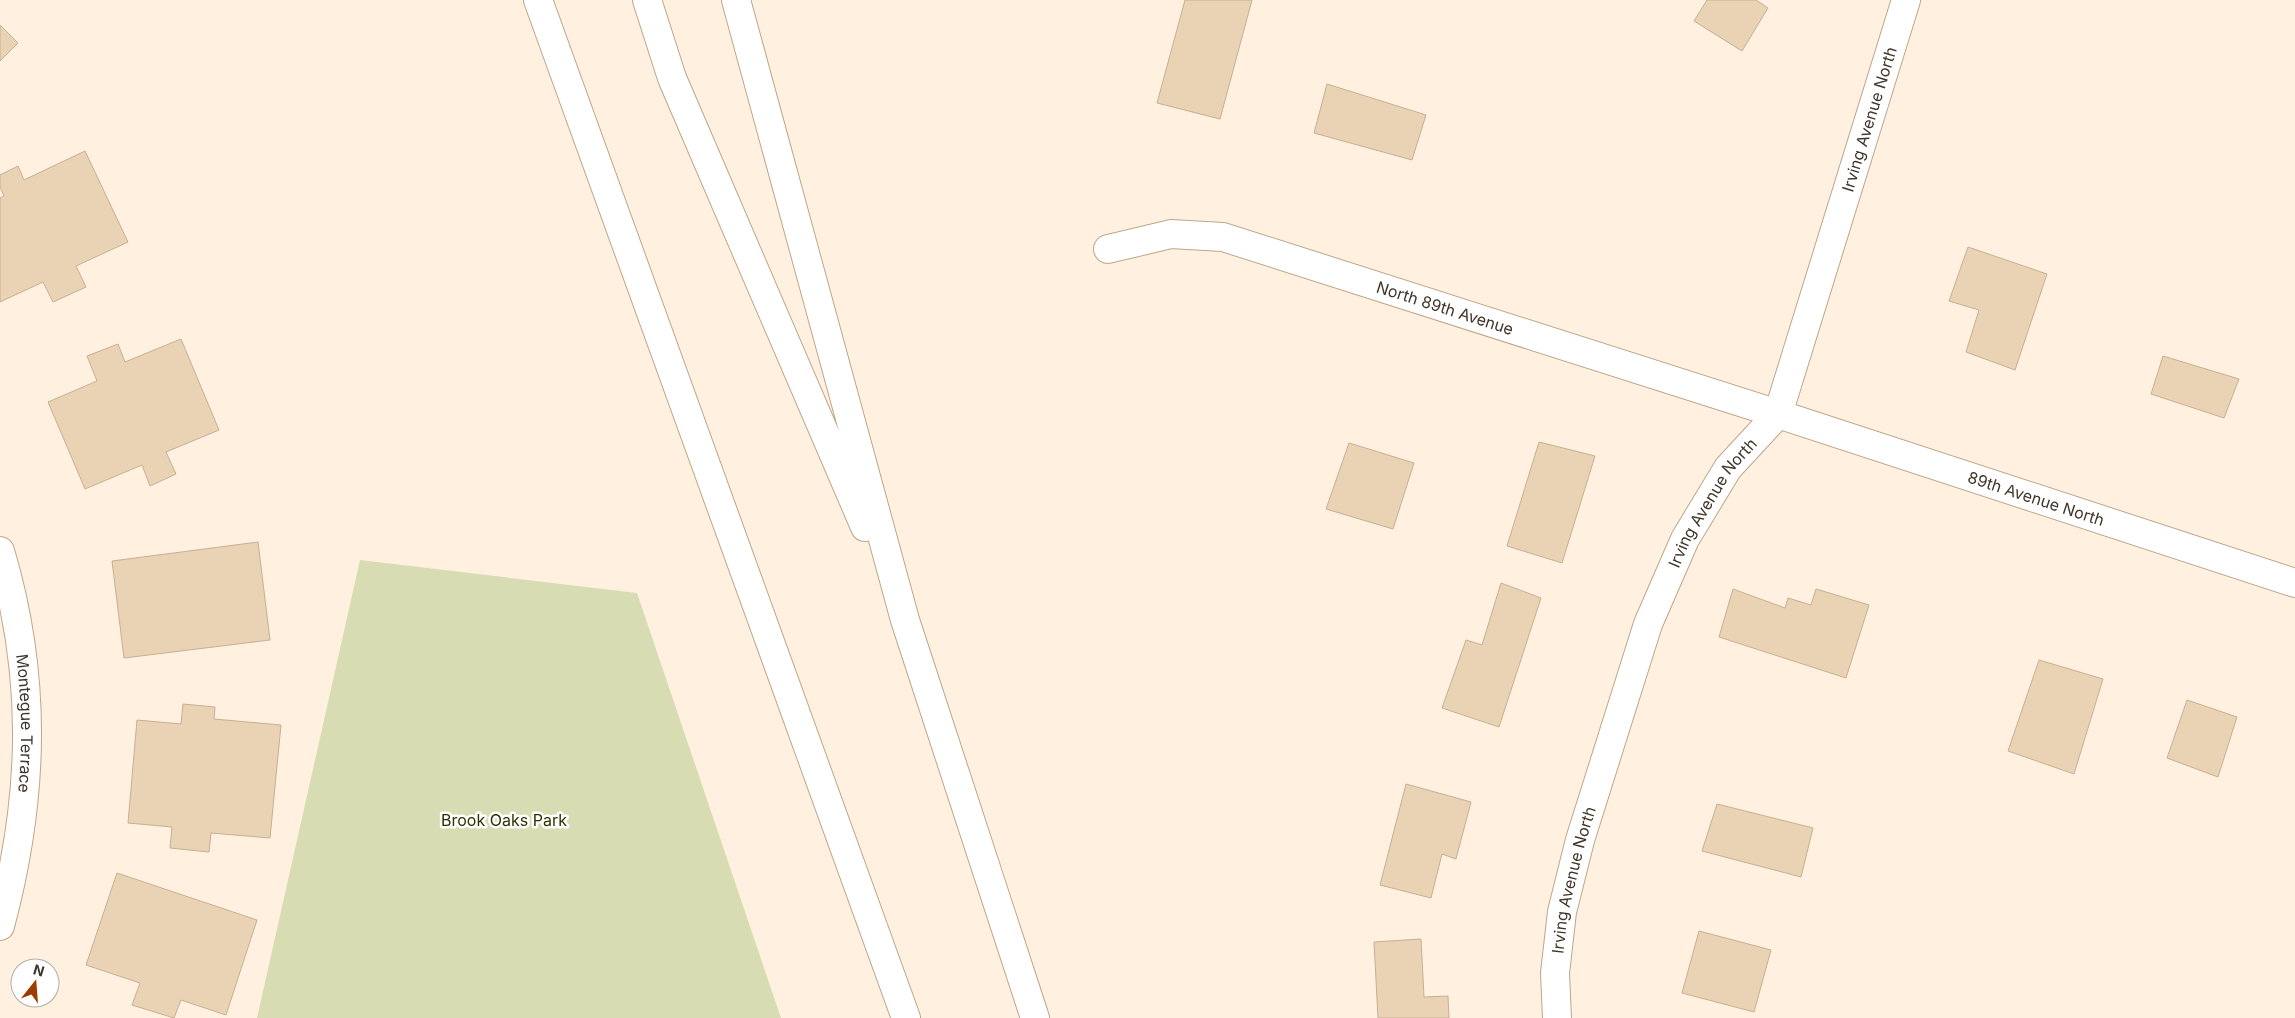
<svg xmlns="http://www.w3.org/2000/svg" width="2295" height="1018" viewBox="0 0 2295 1018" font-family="Inter,sans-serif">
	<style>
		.green { fill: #d8dcb3 }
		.building { fill: #ead2b5; stroke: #c6af92 }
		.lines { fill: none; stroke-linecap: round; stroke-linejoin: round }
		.street-casing { stroke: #bda78a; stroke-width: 30 }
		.highway-casing { stroke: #bda78a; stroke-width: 30 }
		.street { stroke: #fff; stroke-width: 28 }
		.highway { stroke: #fff; stroke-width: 28 }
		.labels { text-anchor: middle; stroke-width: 5; stroke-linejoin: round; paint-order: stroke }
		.street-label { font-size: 16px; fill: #3f352a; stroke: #fff }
		.park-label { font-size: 16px; fill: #303200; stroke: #fff }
	</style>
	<rect width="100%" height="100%" fill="#fff0df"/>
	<path class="green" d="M360,560L637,593L781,1018H257Z"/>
	<path class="building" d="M1185,0H1252L1220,119L1157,103Z
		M1707,0H1756L1768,8L1742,51L1694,21Z
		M0,25L18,43L0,61Z
		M1327,84L1426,115L1412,160L1314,133Z
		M85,151L128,242L76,266L86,287L53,302L43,282L0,302V198L4,196L0,187V175L18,166L24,180Z
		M1968,247L2047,274L2015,370L1966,352L1979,310L1949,301Z
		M181,339L219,430L166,452L176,474L150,486L142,465L85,489L48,402L97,381L87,356L118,344L125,362Z
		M2163,356L2239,379L2224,418L2151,394Z
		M1539,442L1595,456L1562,563L1507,546Z
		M1349,443L1414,463L1393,529L1326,509Z
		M258,542L270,640L124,658L112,561Z
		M1501,583L1541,598L1499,727L1442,708L1466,640L1482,645Z
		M1733,589L1785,608L1788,598L1811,605L1816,589L1869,605L1846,678L1719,637Z
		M2039,660L2103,679L2074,774L2008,751Z
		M2187,700L2237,717L2218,777L2167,758Z
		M183,704L215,707L214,719L281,725L270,838L211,833L209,852L170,848L172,827L128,823L137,720L181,724Z
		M1406,784L1471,802L1456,859L1442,854L1431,898L1380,885Z
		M1717,804L1813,828L1801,877L1702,851Z
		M117,873L257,920L226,1015L181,1000L174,1018L132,1005L140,983L86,965Z
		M1699,931L1771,950L1754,1012L1682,993Z
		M1421,939L1424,997L1448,996L1449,1018H1378L1374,942Z"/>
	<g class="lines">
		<g class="street-casing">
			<g id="street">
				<path id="s1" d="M1108,249L1171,234L1223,237L1778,414L2295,583"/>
				<path id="s2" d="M0,551C38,678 34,799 0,926"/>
				<path id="s3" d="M1557,1018L1555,973L1562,912L1580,840L1648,624L1685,539L1728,468L1778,414L1906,0"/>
			</g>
		</g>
		<g class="highway-casing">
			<path id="highway" d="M538,0L906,1018
				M647,0L672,78L865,527
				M736,0L905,620L1035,1018"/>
		</g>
		<use href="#street" class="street"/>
		<use href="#highway" class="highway"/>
	</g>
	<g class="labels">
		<g class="street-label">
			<text dy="6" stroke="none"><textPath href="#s3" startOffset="965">Irving Avenue North</textPath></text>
			<text dy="6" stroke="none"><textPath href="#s1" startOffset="350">North 89th Avenue</textPath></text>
			<text dy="6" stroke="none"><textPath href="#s1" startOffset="971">89th Avenue North</textPath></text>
			<text dy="6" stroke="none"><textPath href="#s3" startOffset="545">Irving Avenue North</textPath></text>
			<text dy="6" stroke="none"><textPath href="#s2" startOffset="175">Montegue Terrace</textPath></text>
			<text dy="6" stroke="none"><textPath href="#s3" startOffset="140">Irving Avenue North</textPath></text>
		</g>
		<g class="park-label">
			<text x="504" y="826">Brook Oaks Park</text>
		</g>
	</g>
	<g transform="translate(35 983) rotate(17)"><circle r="24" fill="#ffffff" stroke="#b2aeaa"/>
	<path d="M0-4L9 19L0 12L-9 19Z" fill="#9e3b02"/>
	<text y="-8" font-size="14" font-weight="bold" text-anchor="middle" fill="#3f352a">N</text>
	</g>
</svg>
